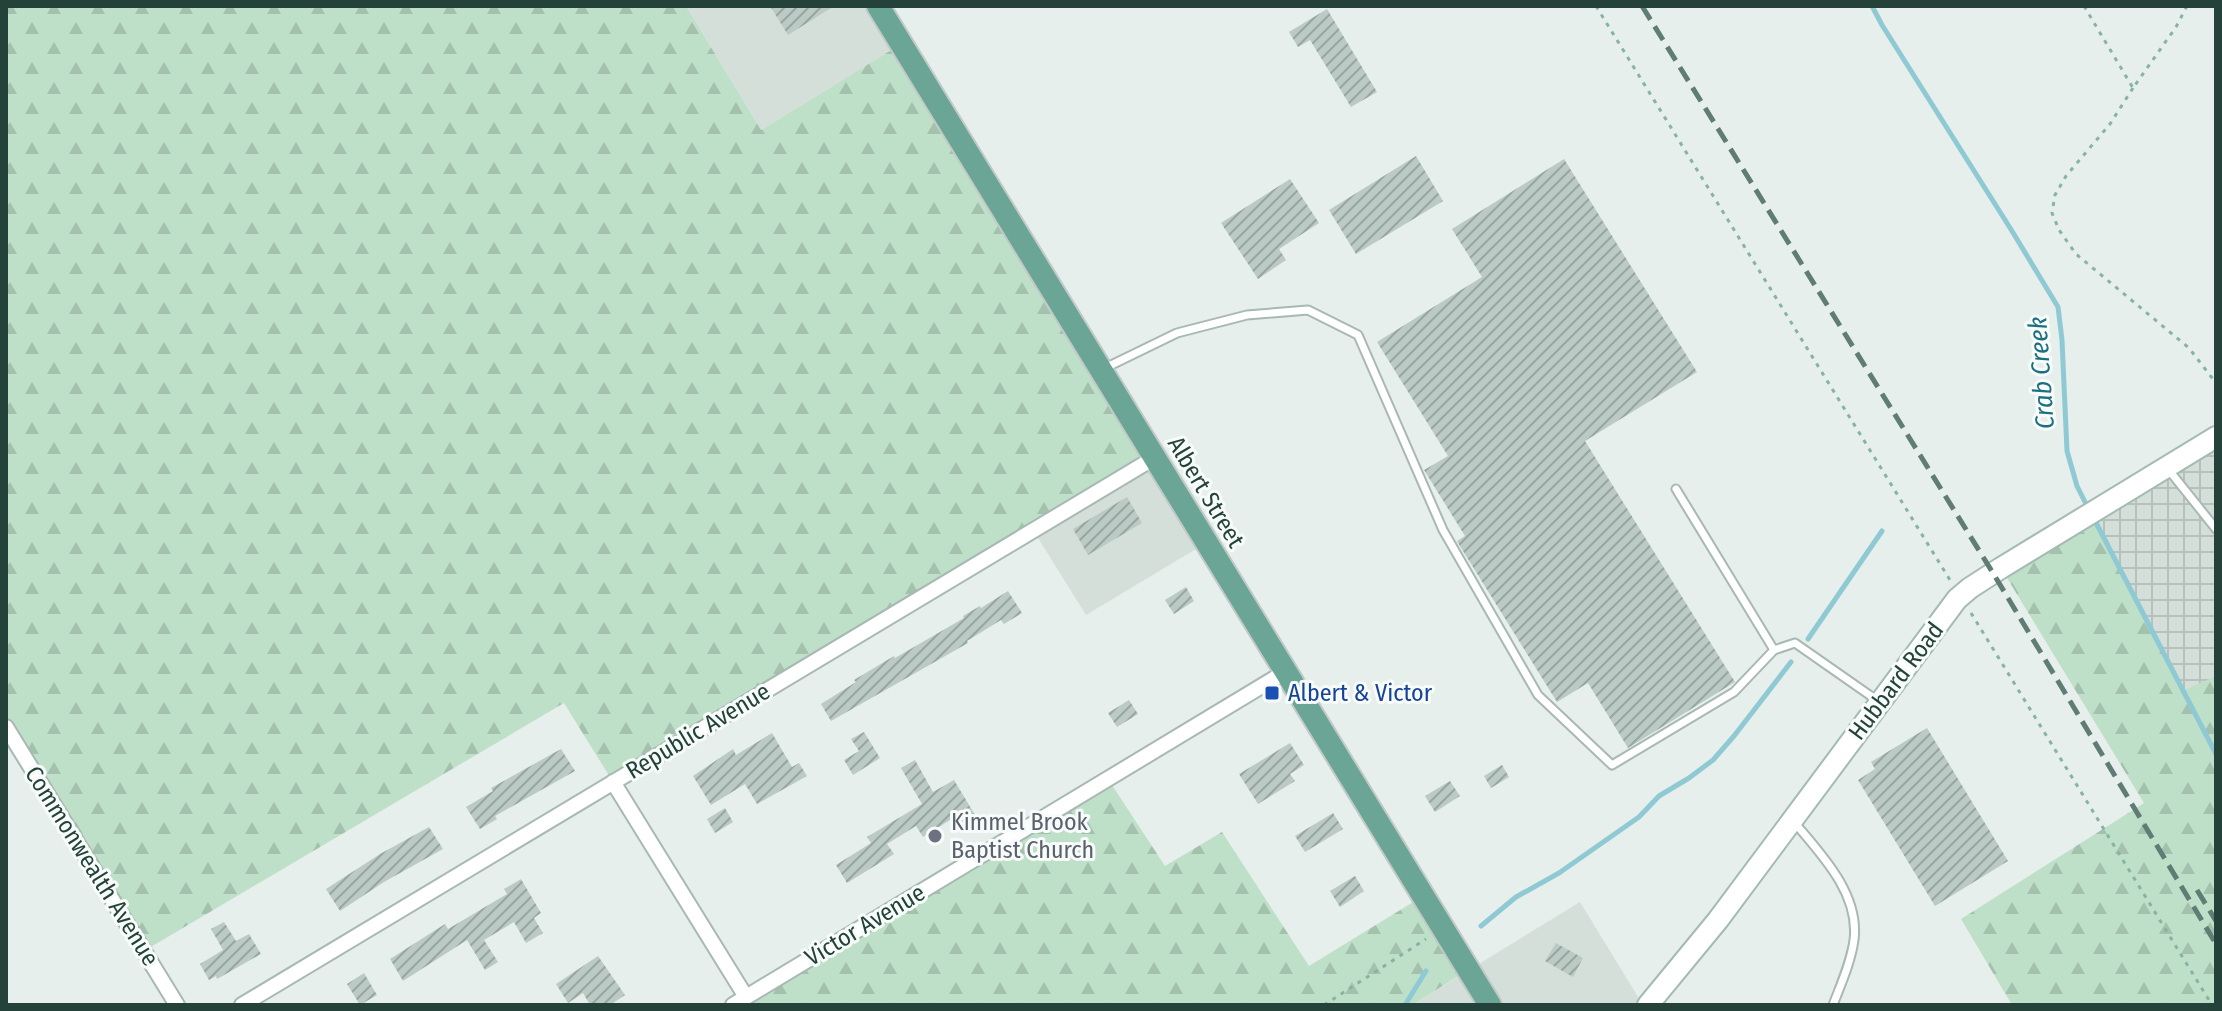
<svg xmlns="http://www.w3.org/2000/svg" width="2222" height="1011" viewBox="0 0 2222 1011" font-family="'Fira Sans Condensed',sans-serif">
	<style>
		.built { fill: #d4dfda }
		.industrial { fill: url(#industrial-grid) }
		.forest { fill: url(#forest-firs) }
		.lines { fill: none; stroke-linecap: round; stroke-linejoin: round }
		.stream { stroke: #8ec9d4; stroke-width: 5 }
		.building { fill: url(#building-hatch) }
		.lane-casing { stroke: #a8b8b2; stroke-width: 11 }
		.street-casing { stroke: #a8b8b2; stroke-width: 18 }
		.secondary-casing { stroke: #a4bbb3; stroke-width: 24 }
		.primary-casing { stroke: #c2cac8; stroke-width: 26 }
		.path { stroke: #86b3a5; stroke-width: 3; stroke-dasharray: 4 6; stroke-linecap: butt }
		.lane { stroke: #fff; stroke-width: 7 }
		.street { stroke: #fff; stroke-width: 14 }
		.secondary { stroke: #fff; stroke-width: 20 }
		.primary { stroke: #6aa596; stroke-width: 22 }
		.rail { stroke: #5f7d75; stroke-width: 5; stroke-dasharray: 16 8; stroke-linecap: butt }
		.transit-dot { fill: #1a4fb4; stroke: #f7fbf9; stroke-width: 3 }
		.worship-dot { fill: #6b7280; stroke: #f7fbf9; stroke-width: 3 }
		.labels { text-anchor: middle; stroke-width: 6; stroke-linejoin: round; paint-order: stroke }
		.street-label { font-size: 24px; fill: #24423a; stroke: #f7fbf9 }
		.transit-label { font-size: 24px; fill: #164399; stroke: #f7fbf9; text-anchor: start }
		.worship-label { font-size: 24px; fill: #5b616d; stroke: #f7fbf9; text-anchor: start }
		.water-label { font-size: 26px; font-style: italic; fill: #1c6f80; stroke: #f7fbf9 }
	</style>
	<defs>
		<pattern id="industrial-grid" width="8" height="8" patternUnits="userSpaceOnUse" patternTransform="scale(2)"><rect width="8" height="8" fill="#d4dfda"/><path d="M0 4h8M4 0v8" fill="none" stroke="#b6c1bc"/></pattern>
		<pattern id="forest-firs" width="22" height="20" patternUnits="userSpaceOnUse" patternTransform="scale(2)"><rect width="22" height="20" fill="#bfe0c8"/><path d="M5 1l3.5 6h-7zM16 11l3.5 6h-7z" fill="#a4c1ad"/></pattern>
		<pattern id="building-hatch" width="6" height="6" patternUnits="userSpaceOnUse" patternTransform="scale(2)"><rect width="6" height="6" fill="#bbcac4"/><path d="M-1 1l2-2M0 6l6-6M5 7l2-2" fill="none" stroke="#98a6a0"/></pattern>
	</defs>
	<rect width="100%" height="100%" fill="#e6efeb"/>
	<path class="built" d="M686,6H878L901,44L761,130Z
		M1154,458L1206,543L1086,615L1033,530Z
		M1580,902L1643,1005H1412Z"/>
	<path class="industrial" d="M2216,437V676L2184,694L2091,513Z"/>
	<path class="forest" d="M6,6H686L761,130L901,44L1154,458L613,782L564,703L144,951L6,727Z
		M2091,513L2182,691L2216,676V1005H2012L1961,919L2144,803L2001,568Z
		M1108,779L1165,866L1222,832L1309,966L1423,896L1468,970L1412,1005H733Z"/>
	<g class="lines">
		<path class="stream" d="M1872,6L1882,25L2012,231L2058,307L2062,340L2067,451L2077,486L2088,508
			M2093,517L2216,754
			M1808,639L1882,531
			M1481,926L1516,897L1559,873L1639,817L1659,796L1689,778L1713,760L1734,736L1791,662
			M1405,1005L1426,971"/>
	</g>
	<path class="building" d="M770,6H834L788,35Z
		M1327,9L1377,92L1351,107L1310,40L1298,47L1289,32Z
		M1416,156L1443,201L1356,254L1329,210Z
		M1564,159L1697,372L1585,441L1735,682L1628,748L1588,683L1557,702L1458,543L1457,541L1465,536L1424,470L1448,456L1377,342L1482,277L1452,229Z
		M1290,179L1319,223L1279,249L1286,260L1258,279L1221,223Z
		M1127,497L1142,523L1088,555L1073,529Z
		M1186,587L1194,601L1174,614L1165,600Z
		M1008,591L1022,613L1004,624L1001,620L967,641L968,643L831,721L821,704L856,682L854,680L894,656L895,658L964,618L963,616L980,606L981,608Z
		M1129,700L1138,714L1117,727L1108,713Z
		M1927,728L2008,861L1935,906L1858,780L1875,769L1871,762Z
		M864,732L880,758L853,775L844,760L859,751L851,739Z
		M772,733L792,767L799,763L807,776L757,804L745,784L711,805L693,776L733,749L736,755Z
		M1290,743L1304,765L1290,774L1295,781L1258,804L1239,774Z
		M561,749L575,771L495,816L497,819L480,829L466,807L493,791L491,788Z
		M915,760L933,792L954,780L975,815L954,827L950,820L923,837L916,826L887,844L894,854L847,883L836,865L871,843L867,837L922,804L901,768Z
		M1502,765L1509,777L1491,788L1484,776Z
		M1450,781L1460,796L1435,812L1425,796Z
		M725,808L733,822L715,833L707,819Z
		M1333,813L1343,829L1305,852L1295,836Z
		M429,827L443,849L384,882L340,911L326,889L380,854Z
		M1355,876L1364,891L1340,907L1330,891Z
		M521,879L541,913L534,918L543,933L526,943L514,922L484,940L498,962L485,970L467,940L403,981L390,959L445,924L448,929L507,894L504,889Z
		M224,922L236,941L249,934L261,954L217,979L216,976L209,980L200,964L223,950L211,929Z
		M1556,943L1583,958L1573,977L1545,961Z
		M598,956L625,995L610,1005H590L583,993L568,1003L556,984Z
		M364,973L377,995L360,1005L347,984Z"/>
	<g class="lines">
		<g class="lane-casing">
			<path id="lane" d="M1103,369L1177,333L1247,315L1308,310L1358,335L1443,530L1538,695L1612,765L1734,692L1774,650L1795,643L1878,701
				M2168,469L2216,529
				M1676,489L1774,650
				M1794,822C1821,854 1860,894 1854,940C1851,962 1841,984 1833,1005"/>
		</g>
		<g class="street-casing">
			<path id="street" d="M6,727L177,1005
				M613,782L746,997
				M242,1005L1154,458
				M733,1005L1285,672"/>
		</g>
		<g class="secondary-casing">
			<path id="secondary" d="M1648,1005L1718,920L1957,599L1970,588L2001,568L2216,437"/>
		</g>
		<g class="primary-casing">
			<path id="primary" d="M878,6L1490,1005"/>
		</g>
		<path class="path" d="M1596,6L1950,580
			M2084,6L2133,88L2176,27L2187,6
			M2133,88L2110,124L2066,176L2055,195L2052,213L2059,230L2076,254L2189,348L2216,383
			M1971,613L2212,1005
			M1324,1005L1426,939"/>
		<use href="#lane" class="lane"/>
		<use href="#street" class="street"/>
		<use href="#secondary" class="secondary"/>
		<use href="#primary" class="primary"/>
		<path class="rail" d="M1642,6L1993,573L2216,944
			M2197,890L2216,921"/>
	</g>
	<rect class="transit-dot" x="1264" y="685" width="16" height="16" rx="4"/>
	<circle class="worship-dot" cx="935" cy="836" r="8"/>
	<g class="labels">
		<g class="street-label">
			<text transform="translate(1206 492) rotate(59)" y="8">Albert Street</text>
			<text transform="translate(1896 681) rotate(-53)" y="8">Hubbard Road</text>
			<text transform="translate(698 731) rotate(-31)" y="8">Republic Avenue</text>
			<text transform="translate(92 866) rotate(58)" y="8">Commonwealth Avenue</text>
			<text transform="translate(865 925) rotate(-31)" y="8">Victor Avenue</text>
		</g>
		<g class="transit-label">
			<text x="1288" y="701">Albert &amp; Victor</text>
		</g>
		<g class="worship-label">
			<text x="951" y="830">Kimmel Brook<tspan x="951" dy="28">Baptist Church</tspan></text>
		</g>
		<g class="water-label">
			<text transform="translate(2041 373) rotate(-94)" y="9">Crab Creek</text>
		</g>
	</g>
	<rect width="2222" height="1011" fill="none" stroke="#24423a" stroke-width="16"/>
</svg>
